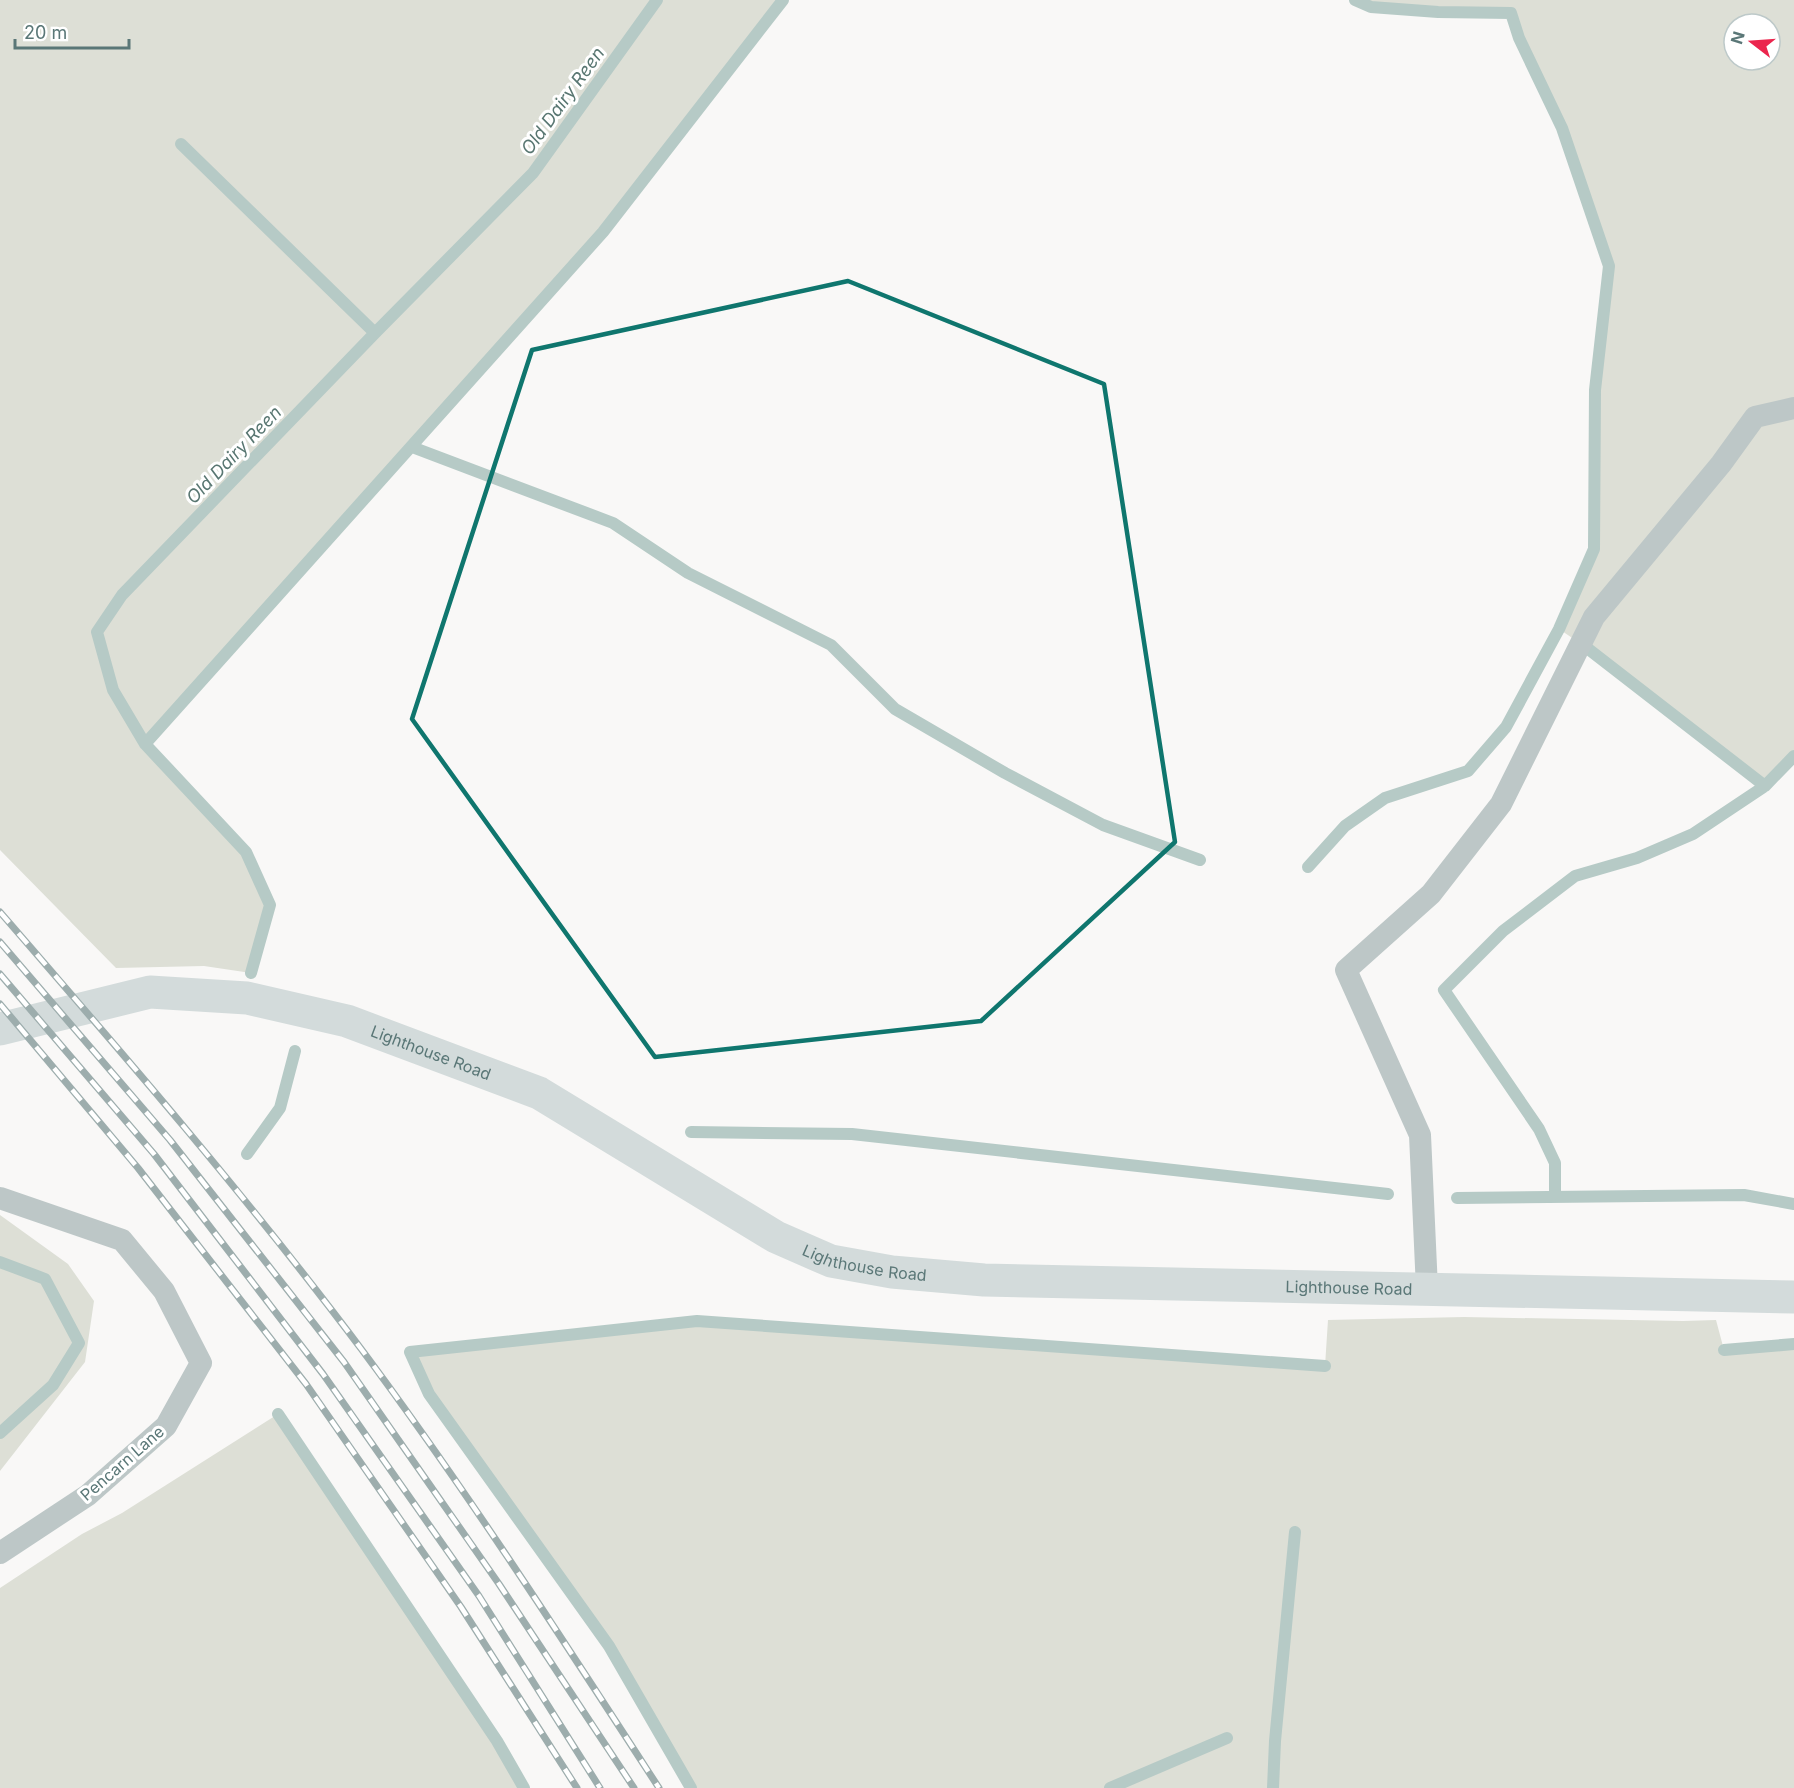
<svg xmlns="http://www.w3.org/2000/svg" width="1794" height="1788" viewBox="0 0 1794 1788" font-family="Inter,sans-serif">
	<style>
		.green { fill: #dddfd6; fill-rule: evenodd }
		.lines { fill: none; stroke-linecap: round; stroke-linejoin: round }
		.stream { stroke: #b6cac6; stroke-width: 12 }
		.service { stroke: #bdc7c7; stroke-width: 22 }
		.secondary { stroke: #d3dbdb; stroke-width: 33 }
		.rail-casing { stroke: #9dadad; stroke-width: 7 }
		.rail { stroke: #fff; stroke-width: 4.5; stroke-dasharray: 14; stroke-linecap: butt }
		.marked { fill: none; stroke: #0f766e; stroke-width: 4.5; stroke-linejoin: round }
		.labels { text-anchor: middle; stroke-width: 6; stroke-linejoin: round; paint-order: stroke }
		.street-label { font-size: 16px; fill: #5a7777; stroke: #fff }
		.water-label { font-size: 18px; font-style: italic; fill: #587671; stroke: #fff }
	</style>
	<rect width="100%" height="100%" fill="#f9f8f7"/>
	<path class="green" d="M0,0H783L603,232L145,743L246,852L270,905L251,973L204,966L116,968L0,850Z
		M1355,0H1794V756L1765,786L1587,648L1559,629L1594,549L1595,390L1609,266L1562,128L1519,38L1511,13L1438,12L1371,7ZM1734,24H1770V60H1734Z
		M0,1215L68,1264L94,1301L85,1362L0,1471Z
		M1464,1317L1683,1321L1716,1320L1724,1350L1794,1344V1788H691L609,1646L429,1394L410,1352L697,1321L1325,1366L1328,1320Z
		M278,1414L497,1741L524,1788H0V1588L82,1534L122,1513Z"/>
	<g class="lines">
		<path class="stream" d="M181,144L375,333
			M412,447L613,523L688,573L831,645L895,709L1005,773L1103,825L1200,860
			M1587,648L1765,786
			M145,744L603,232L783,0
			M1308,867L1345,826L1385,798L1468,771L1506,727L1559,629L1594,549L1595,390L1609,266L1562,128L1519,38L1511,13L1438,12L1371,7L1355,0
			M251,973L270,905L246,852L145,744L113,690L97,632L122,595L375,333L533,173L657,0
			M691,1132L852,1134L1388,1194
			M247,1154L280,1108L295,1051
			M1555,1197V1163L1539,1129L1444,990L1503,931L1575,876L1637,858L1693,834L1765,786L1794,756
			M1457,1198L1744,1195L1794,1204
			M0,1262L45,1279L79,1343L53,1385L0,1433
			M1724,1350L1794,1344
			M278,1414L497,1741L524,1788
			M691,1788L609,1646L429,1394L410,1352L697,1321L1325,1366
			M1110,1788L1227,1738
			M1273,1788L1275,1741L1295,1532"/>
		<path class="service" d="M0,1198L122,1240L164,1291L201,1363L166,1426L88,1495L0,1553
			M1427,1289L1420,1135L1346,970L1431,894L1501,804L1594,617L1721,464L1755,417L1794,408"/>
		<path class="secondary" id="s1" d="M0,1029L150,992L247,998L347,1021L539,1093L776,1237L831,1261L892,1272L984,1280L1794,1297"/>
		<g class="rail-casing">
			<path id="rail" d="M0,912C124,1055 248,1198 362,1350C467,1491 563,1640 659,1788
				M0,942L170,1140L344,1362L499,1584L634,1788
				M0,974L154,1154L323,1374L479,1596L600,1788
				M0,1004L138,1168L306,1384L461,1607L577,1788"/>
		</g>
		<use href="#rail" class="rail"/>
	</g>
	<path class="marked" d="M848,281L1104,384L1175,842L981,1021L655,1057L412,719L532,350Z"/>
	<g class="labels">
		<g class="street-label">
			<text dy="6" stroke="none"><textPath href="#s1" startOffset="444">Lighthouse Road</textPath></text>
			<text dy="6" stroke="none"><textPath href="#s1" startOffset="930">Lighthouse Road</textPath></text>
			<text dy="6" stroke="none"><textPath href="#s1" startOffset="1416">Lighthouse Road</textPath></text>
			<text transform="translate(122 1463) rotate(-41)" y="6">Pencarn Lane</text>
		</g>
		<g class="water-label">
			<text transform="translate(563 101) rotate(-54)" y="6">Old Dairy Reen</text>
			<text transform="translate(234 455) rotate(-46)" y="6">Old Dairy Reen</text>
		</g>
	</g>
	<g transform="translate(1752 42) rotate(287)"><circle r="28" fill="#ffffff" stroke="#bdc9c9" stroke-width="1.5"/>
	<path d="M0-4.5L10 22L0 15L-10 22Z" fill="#eb254d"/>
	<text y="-9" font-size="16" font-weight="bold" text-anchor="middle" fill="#5a7777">N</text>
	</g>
	<path d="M15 39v9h114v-9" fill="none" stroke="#5a7777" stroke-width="3"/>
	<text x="24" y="39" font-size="18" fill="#5a7777" stroke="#ffffff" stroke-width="4.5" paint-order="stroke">20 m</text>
</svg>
